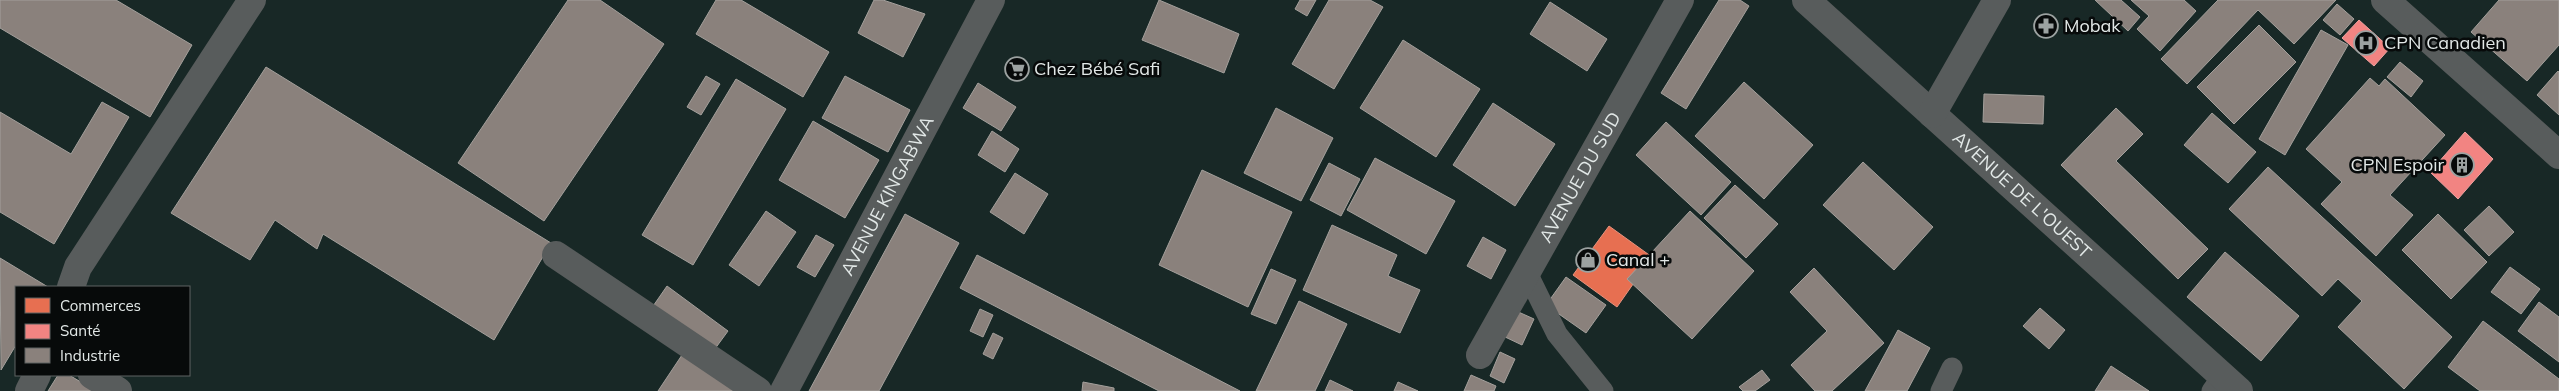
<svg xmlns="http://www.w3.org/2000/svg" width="2559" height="391" viewBox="0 0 2559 391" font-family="Mulish,sans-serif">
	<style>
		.built { fill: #182826; fill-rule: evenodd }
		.shops { fill: #e76f51; stroke: #e6937e }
		.health { fill: #f28482; stroke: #eda2a0 }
		.industry { fill: #8a817c; stroke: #a4a09c }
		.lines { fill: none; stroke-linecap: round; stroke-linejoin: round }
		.service { stroke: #585c5c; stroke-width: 21 }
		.minor { stroke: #585c5c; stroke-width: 28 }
		.tertiary { stroke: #585c5c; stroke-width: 28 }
		.labels { text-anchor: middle; stroke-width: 5; stroke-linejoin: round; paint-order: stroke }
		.poi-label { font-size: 18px; fill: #e2e8e7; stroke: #070a0a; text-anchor: start }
		.street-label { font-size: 18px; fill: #e2e8e7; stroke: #070a0a }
	</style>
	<rect width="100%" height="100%" fill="#1b2020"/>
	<path class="built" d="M0,0H2559V391H0ZM16,287H189V375H16Z"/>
	<path class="shops" d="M1609,226L1652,257L1617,307L1573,275Z"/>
	<path class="health" d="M2359,20L2390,48L2374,66L2342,38Z
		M2465,132L2493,159L2458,199L2430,172Z"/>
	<path class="industry" d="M0,0H116L192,45L150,117L0,28Z
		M568,0H600L664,44L544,221L458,163Z
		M716,0H741L829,52L803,97L696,34Z
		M874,0H883L925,14L903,57L858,33Z
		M1159,0L1239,34L1224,73L1142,40Z
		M1300,0H1316L1307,16L1295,9Z
		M1329,0H1370L1383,7L1334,89L1292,64Z
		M1719,0H1740L1749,6L1686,109L1661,93Z
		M2095,0H2121L2140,17L2128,31Z
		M2131,0H2184L2196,11L2160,51L2137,29L2149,16Z
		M2218,0H2336L2294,44L2258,10L2187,84L2161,59Z
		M2499,0H2559V45L2527,81L2471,32Z
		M1550,2L1607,39L1587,71L1530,34Z
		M2337,4L2354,19L2340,35L2323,20Z
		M2259,25L2296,62L2234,124L2197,87Z
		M2321,30L2348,45L2285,155L2259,139Z
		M1403,40L1480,89L1436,157L1360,108Z
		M2400,62L2423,81L2411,97L2387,77Z
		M266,67L551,243L494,340L323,234L317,249L275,220L250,260L171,213Z
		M2558,71L2559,72V115L2537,95Z
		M706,76L720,84L701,115L687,107Z
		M845,76L910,110L888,152L822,118Z
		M2370,78L2379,86L2385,79L2445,135L2390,195L2413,215L2376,256L2321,204L2342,182L2306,149Z
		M736,79L786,109L693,265L642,235Z
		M1744,82L1813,145L1764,199L1695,136Z
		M978,83L1016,107L1001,131L963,108Z
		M1984,94L2044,96L2043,124L1983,122Z
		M102,102L129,117L54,244L0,212V112L71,154Z
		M1493,103L1555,144L1515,206L1453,165Z
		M1276,108L1333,138L1301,201L1244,173Z
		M2116,108L2143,134L2116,161L2208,249L2178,279L2061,165Z
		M2212,113L2256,152L2228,183L2184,145Z
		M813,121L879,160L845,218L779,180Z
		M1666,122L1731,182L1701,215L1636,155Z
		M992,131L1019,149L1005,172L978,155Z
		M1375,158L1455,201L1426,254L1347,210Z
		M1863,162L1933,227L1894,270L1823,205Z
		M1329,163L1360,179L1341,216L1310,200Z
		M2268,167L2452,337L2404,389L2338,327L2362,301L2338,279L2322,296L2229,209Z
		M1202,170L1292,212L1248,307L1159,265Z
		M1015,173L1048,194L1024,234L990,212Z
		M1735,185L1778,224L1746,258L1704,218Z
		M2489,206L2514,232L2489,256L2464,230Z
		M766,211L796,232L759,286L729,265Z
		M1690,211L1754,271L1692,339L1627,279Z
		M905,214L959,243L879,391H809Z
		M2438,214L2487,262L2451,299L2402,250Z
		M1332,225L1397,255L1388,276L1420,290L1400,333L1303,290Z
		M816,235L834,245L815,277L797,267Z
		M1483,237L1506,250L1491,279L1467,266Z
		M2225,252L2299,316L2261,361L2187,297Z
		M977,255L1240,391H1159L960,288Z
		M0,258L48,287H16V345L1,370Z
		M2510,267L2540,289L2521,314L2491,292Z
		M1814,268L1884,343L1832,391H1815L1791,365L1827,331L1790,292Z
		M1271,269L1296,280L1276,324L1251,314Z
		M1566,277L1606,305L1586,333L1546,305Z
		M667,286L728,331L709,357L649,312Z
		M1299,301L1347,324L1315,391H1256Z
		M2539,302L2559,317V362L2518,331Z
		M2040,308L2065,330L2049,349L2023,326Z
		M980,309L993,315L983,337L970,331Z
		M1514,310L1534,319L1522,345L1503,336Z
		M2483,321L2559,379V391H2480L2448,367Z
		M1898,330L1930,348L1907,391H1865Z
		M993,333L1003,338L993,359L983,354Z
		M684,352L742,391H658Z
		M1500,352L1515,359L1504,383L1490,376Z
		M2111,366L2149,391H2095Z
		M1762,370L1770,380L1755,391H1743L1739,387Z
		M58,375H69L96,391H48Z
		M1471,375L1496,386L1494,391H1464Z
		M1330,380L1353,391H1325Z
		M1083,382L1114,388V391H1082Z
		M1398,382L1418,391H1394Z"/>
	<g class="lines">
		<path class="service" d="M1527,273L1557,334L1603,391
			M1941,391L1952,368
			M2212,391L2222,377"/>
		<g class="minor">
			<path id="s1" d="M1806,0L2239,391"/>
			<path d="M2385,0L2559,155"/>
			<path d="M1932,114L1997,0"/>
			<path d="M556,255L758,391"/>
			<path d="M71,287L78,267L252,0"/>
			<path id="s2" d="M1480,355L1680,0"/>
			<path d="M92,375L118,391"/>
			<path d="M29,391L37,375"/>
		</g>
		<path class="tertiary" id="s3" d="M784,391L991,0"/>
	</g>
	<defs>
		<g id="pharmacy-ring" transform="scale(1.25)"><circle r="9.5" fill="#070a0a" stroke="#9ca2a1" stroke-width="1.5"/><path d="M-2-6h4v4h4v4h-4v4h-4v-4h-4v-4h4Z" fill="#9ca2a1"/></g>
		<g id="hospital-ring" transform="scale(1.25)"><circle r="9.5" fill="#070a0a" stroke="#9ca2a1" stroke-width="1.5"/><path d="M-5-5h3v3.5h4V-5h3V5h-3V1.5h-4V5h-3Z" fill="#9ca2a1"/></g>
		<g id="supermarket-ring" transform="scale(1.25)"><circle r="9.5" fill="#070a0a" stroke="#9ca2a1" stroke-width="1.5"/><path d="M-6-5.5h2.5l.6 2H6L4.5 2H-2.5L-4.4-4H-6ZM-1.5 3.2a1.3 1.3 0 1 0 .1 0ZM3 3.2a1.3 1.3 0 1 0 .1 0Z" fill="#9ca2a1"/></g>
		<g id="building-ring" transform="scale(1.25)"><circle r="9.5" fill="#070a0a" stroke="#9ca2a1" stroke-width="1.5"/><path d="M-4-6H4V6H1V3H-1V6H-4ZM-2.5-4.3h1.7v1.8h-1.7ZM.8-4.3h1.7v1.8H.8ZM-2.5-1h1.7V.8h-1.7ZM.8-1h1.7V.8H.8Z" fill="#9ca2a1"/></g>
		<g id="shop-ring" transform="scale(1.25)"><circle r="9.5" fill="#070a0a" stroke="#9ca2a1" stroke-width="1.5"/><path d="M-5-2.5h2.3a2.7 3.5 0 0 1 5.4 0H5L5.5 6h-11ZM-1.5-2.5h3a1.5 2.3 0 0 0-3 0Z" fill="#9ca2a1"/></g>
	</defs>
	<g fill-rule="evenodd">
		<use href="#pharmacy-ring" x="2046" y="26"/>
		<use href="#hospital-ring" x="2366" y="43"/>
		<use href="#supermarket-ring" x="1017" y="69"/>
		<use href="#building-ring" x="2462" y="165"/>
		<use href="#shop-ring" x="1588" y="260"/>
	</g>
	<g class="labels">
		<g class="poi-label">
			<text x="2064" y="32">Mobak</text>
			<text x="2384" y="49">CPN Canadien</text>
			<text x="1034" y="75">Chez Bébé Safi</text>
			<text x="2444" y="171" text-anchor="end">CPN Espoir</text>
			<text x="1606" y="266">Canal +</text>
		</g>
		<g class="street-label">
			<text dy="6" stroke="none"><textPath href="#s2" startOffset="204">AVENUE DU SUD</textPath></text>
			<text dy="6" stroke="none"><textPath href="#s3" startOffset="221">AVENUE KINGABWA</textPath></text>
			<text dy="6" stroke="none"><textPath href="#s1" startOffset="291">AVENUE DE L'OUEST</textPath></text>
		</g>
	</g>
	<rect x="15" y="286" width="175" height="90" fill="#070a0a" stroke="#5f6362"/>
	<rect x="25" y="298" width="25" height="15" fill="#e76f51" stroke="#5f6362"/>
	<text x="60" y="311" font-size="15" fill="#e2e8e7">Commerces</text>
	<rect x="25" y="324" width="25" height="15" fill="#f28482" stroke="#5f6362"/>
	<text x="60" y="336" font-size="15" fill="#e2e8e7">Santé</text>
	<rect x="25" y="348" width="25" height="15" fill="#8a817c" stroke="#5f6362"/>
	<text x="60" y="361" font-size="15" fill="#e2e8e7">Industrie</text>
</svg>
